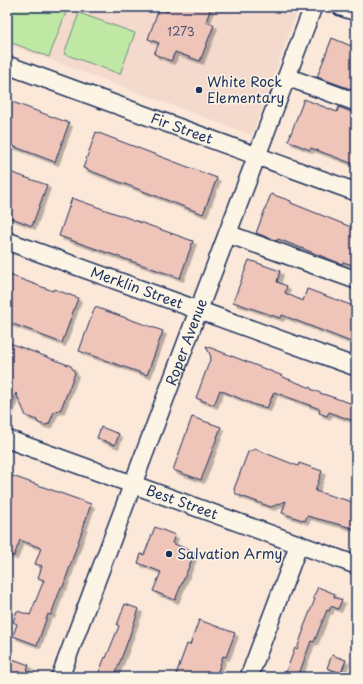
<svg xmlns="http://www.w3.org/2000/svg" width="363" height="684" viewBox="0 0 363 684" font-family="'Playpen Sans',sans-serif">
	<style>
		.built { fill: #f3dacd }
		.green { fill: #bfe8a4; stroke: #6d8c81 }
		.building { fill: #efc4b9; stroke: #1b2f5e; filter: url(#shadow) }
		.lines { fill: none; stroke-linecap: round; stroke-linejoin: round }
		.minor-casing { stroke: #1b2f5e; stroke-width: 20 }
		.minor { stroke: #fcf5e5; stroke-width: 17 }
		.poi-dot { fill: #1b2f5e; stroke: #fcf5e5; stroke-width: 1.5 }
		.labels { text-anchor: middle; stroke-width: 3; stroke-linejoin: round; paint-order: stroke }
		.number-label { font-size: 12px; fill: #505475 }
		.poi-label { font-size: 14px; fill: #1b2f5e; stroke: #fcf5e5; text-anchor: start }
		.street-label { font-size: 14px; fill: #1b2f5e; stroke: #fcf5e5 }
	</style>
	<defs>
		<filter id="shadow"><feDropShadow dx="3.5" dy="3.5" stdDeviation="0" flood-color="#0004"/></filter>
	</defs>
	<rect width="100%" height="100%" fill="#fbe8d9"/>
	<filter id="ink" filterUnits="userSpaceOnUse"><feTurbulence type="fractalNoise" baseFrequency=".025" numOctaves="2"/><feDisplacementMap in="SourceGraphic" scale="8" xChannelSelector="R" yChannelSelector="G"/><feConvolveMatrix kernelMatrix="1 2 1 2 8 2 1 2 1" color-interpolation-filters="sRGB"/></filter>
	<g filter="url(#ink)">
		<path class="built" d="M7,7H299L252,135L7,44Z"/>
		<path class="green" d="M7,7H68L49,57L7,41Z
			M79,13L135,33L120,74L64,54Z"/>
		<path class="building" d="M170,7H211L206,22L214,25L200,61L175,52L171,61L154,54L159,43L148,39L159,8L168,12Z
			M332,38L356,48V91L317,77Z
			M304,99L337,112L339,107L356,114V165L311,148L310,150L288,141Z
			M7,100L69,123L55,162L7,144Z
			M96,132L217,178L203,214L83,168Z
			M7,171L47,185L32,226L7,216Z
			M271,194L291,201V203L356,229V266L343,262L342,264L278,239L277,241L256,233Z
			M72,198L193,241L180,278L59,236Z
			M249,260L280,271L277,282L287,286L285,293L303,301L307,289L356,307V329L351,342L282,315L280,318L233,302Z
			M7,274L53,291L54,289L78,298L62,343L38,334V333L7,322Z
			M95,307L163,331L147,375L79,351Z
			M7,342L71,366L75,373L61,409L54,412L49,424L45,425L38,423L37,420L26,416L16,393L8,415H7Z
			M206,346L283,376V377L311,388V389L320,393L356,405V422L329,412L327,416L319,413L320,409L274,392L267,408L255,405L220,390L214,405L196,398L211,357Z
			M192,417L221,427L201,480L173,470Z
			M101,427L119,434L115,445L97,438Z
			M255,449L298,466L299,463L322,471L315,491L356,503V529L307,516L305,521L282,513L286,501L271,507L236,494L234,489L248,452Z
			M7,474L91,504L63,587H61L51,615L48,614L37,645L13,636L17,624L13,622L17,611L30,615L44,580L38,578L42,566L35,564L41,548L20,540L14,556L7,554Z
			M155,527L175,535L172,543L195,552L175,600L153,591L161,572L138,563L141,554L144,555Z
			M318,587L335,594L334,597L342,600L338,609L331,606L329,611L327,610L314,642L311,641L298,677H284L295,648L297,649L304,629H303L315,599L313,598Z
			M125,604L139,609L126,646L114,677H97L105,657L106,658L119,626L117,625Z
			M199,620L235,633L226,657L223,656L216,677H175L187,644L190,645Z
			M332,655L346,660L341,673L327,668Z
			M7,657L29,665L25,677H7Z"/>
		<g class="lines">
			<g class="minor-casing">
				<g id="minor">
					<path d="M341,7L356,12"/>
					<path id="s1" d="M7,65L356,192"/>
					<path d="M287,77L356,102"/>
					<path d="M228,234L356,280"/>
					<path id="s2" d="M7,241L356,367"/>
					<path id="s3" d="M7,439L356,565"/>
					<path id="s4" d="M60,677L313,7"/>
					<path d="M249,677L299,544"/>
				</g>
			</g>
			<use href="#minor" class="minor"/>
		</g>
	</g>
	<g class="poi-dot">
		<circle cx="199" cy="90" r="4"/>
		<circle cx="169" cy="554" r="4"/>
	</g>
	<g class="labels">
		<g class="number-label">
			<text x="181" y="36">1273</text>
		</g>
		<g class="poi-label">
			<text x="207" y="87">White Rock<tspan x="207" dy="16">Elementary</tspan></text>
			<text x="177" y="559">Salvation Army</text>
		</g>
		<g class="street-label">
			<text dy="5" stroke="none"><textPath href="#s1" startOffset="186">Fir Street</textPath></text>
			<text dy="5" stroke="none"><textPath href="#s2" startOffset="138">Merklin Street</textPath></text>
			<text dy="5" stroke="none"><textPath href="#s4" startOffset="358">Roper Avenue</textPath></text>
			<text dy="5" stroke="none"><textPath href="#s3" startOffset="186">Best Street</textPath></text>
		</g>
	</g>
	<rect width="363" height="684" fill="none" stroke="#fcf5e5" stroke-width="24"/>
	<rect x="12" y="12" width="339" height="660" fill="none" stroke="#1b2f5e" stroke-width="1.5" filter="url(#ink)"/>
</svg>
